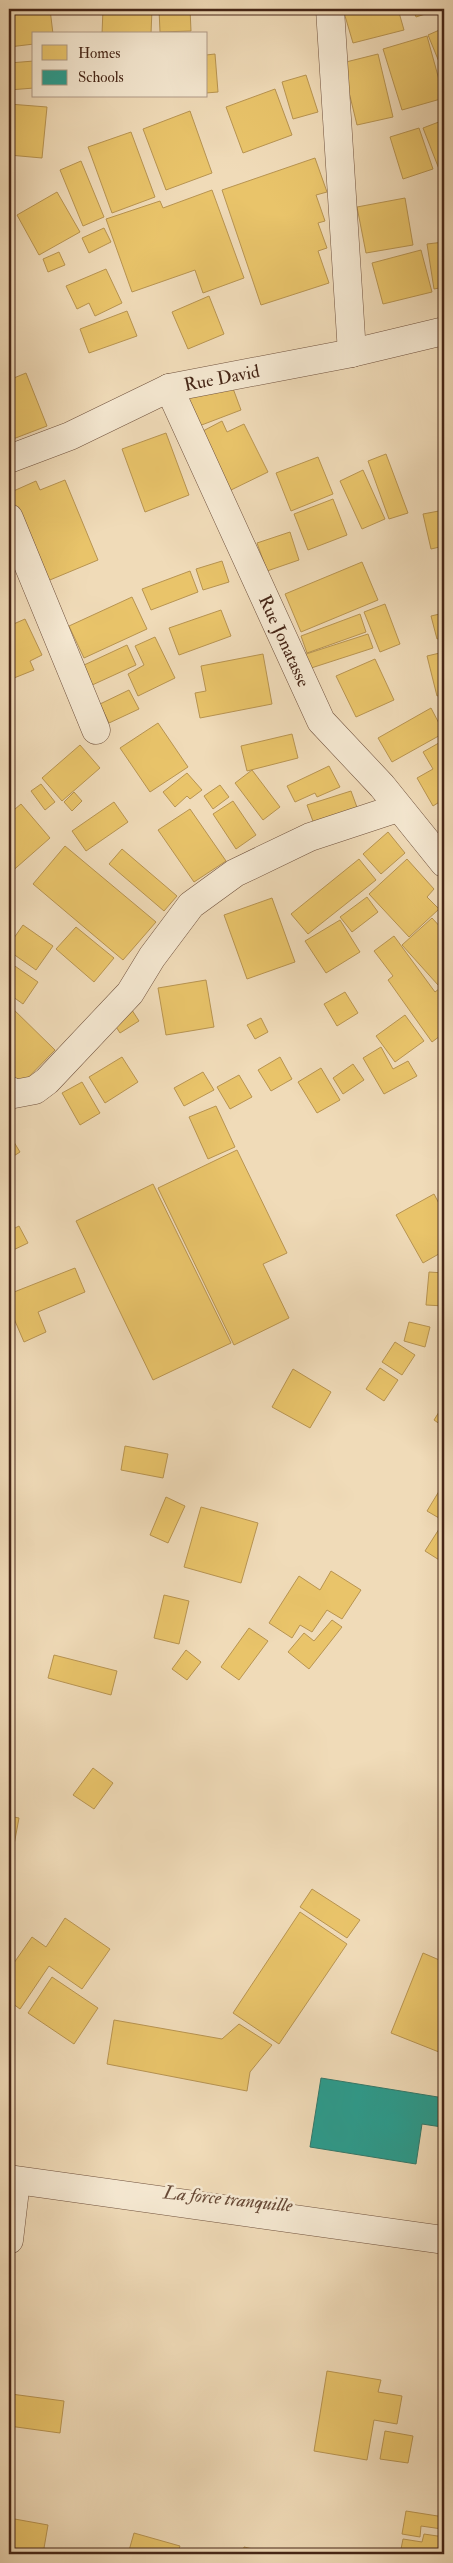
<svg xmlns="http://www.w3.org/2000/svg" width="453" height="2563" viewBox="0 0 453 2563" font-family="'IM FELL Double Pica',serif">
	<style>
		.homes { fill: #e9c46a; stroke: #b89451 }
		.schools { fill: #2a9d8f; stroke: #32796b }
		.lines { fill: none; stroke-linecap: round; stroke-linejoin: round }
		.minor-casing { stroke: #70523e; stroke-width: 29 }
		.tertiary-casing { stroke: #70523e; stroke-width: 29 }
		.minor { stroke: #f5e8d1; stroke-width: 28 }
		.tertiary { stroke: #f5e8d1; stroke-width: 28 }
		.labels { text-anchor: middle; stroke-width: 5; stroke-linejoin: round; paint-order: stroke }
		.street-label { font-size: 18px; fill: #452516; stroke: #f5e8d1 }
		.water-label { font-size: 19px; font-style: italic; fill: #674936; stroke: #f5e8d1 }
	</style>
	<rect width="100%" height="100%" fill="#f0dbb8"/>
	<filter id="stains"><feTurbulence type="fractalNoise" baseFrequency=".004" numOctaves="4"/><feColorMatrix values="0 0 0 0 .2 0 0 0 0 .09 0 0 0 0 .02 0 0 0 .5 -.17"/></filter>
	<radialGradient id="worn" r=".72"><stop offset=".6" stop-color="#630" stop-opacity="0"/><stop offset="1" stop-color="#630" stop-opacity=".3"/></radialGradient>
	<path class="homes" d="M9,9H50L53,34H34V44L9,47Z
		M103,9H152L151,34H102Z
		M159,9H190L191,31L160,32Z
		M343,9H398L404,30L353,43Z
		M413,9H441L416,17Z
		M444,28V74L428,35Z
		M427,36L444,98L402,110L383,49Z
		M215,54L218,92L206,93V55Z
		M378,54L393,117L357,125L342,63Z
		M34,61V88L9,90V63Z
		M306,75L318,112L293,119L282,82Z
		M275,89L292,135L243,153L226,107Z
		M9,104L47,107L42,158L9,155Z
		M190,111L212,173L166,190L143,129Z
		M444,120V167L439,169L423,128Z
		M419,128L433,169L403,179L390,137Z
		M131,132L155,197L112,213L88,147Z
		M315,158L327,192L316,195L325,221L318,223L327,248L318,251L329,283L261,305L222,190Z
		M81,161L104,217L83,226L60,170Z
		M212,190L244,278L203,293L195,270L132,292L106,219L160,201L163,208Z
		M57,192L80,232L39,255L17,215Z
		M405,198L413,245L366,253L357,207Z
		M104,228L111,242L89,253L82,238Z
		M444,242V287L434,289L427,244Z
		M421,250L432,292L383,304L372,263Z
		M59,252L65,265L48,272L43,259Z
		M106,269L122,303L95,316L89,303L77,309L66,286Z
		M209,296L224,334L188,349L172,312Z
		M127,311L137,336L89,353L80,329Z
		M26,373L47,426L13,439L9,427V380Z
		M231,383L241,410L199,426L188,398Z
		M222,421L227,432L244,424L268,472L231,490L201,432Z
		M166,433L189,495L145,512L122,449Z
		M386,454L408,513L389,519L368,461Z
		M318,457L333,494L291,511L276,473Z
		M363,470L385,519L362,529L340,481Z
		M65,480L98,560L45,582L9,493L36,481L40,490Z
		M333,499L347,535L308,550L294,514Z
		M444,510V546L431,549L423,514Z
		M290,532L299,560L267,571L257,543Z
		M222,561L229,582L203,590L196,569Z
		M362,562L378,600L301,632L285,594Z
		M190,571L198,592L151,610L142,589Z
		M132,597L147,629L84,658L69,626Z
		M385,604L400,644L380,652L364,612Z
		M221,610L231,636L179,655L169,628Z
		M444,613V637L437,639L431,616Z
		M360,614L366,632L307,653L301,636Z
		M25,619L42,655L30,661L34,670L9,680V626Z
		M368,634L373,648L305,670L300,656Z
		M155,637L175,678L138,696L128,674L144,665L135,646Z
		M127,645L136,665L90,686L82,666Z
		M444,652V694L437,696L427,656Z
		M263,654L272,704L200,718L195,693L206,691L201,666Z
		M375,659L394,700L356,717L336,676Z
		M129,690L139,709L109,723L100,704Z
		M431,708L444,733L392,762L378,738Z
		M158,723L188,767L150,792L120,748Z
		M292,734L298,758L247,771L241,746Z
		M444,740V799L433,806L417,778L433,769L423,752Z
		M80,745L100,768L62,801L42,778Z
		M329,766L340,787L317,797L315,793L295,802L287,786Z
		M252,770L280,807L263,820L235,783Z
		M187,773L202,790L190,799L187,796L175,807L163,792Z
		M41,784L55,802L45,810L31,791Z
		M220,785L229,797L213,809L204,796Z
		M351,791L358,810L314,824L307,805Z
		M74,792L82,801L72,811L64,802Z
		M233,801L256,835L236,849L213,814Z
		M114,802L128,822L86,851L72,831Z
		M21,804L50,838L9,874V814Z
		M190,809L226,861L194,882L158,830Z
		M388,832L405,853L381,874L363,854Z
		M65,846L156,922L123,960L33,884Z
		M122,849L177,896L164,911L109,864Z
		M359,859L376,880L308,934L291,914Z
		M407,859L434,889L427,897L439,909L409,937L369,894Z
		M367,897L378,912L352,932L340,917Z
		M272,898L295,962L247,979L224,915Z
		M432,918L444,931V979L438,985L402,945Z
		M340,920L360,952L326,973L305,941Z
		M23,925L53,946L36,970L9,951V945Z
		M76,927L114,958L94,982L56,949Z
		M394,936L435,992L444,985V1033L432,1042L388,980L393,976L374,951Z
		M9,962L38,982L23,1004L9,994Z
		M206,980L214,1027L166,1035L158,988Z
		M345,992L358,1013L337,1026L324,1004Z
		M9,1005L55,1050L19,1087L9,1077Z
		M130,1007L139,1021L120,1033L111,1019Z
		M405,1015L424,1041L395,1062L376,1036Z
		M261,1018L268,1032L255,1039L247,1025Z
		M381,1047L393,1069L408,1061L417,1076L384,1094L363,1058Z
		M122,1057L138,1082L105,1103L89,1077Z
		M280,1057L292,1079L271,1091L258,1070Z
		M353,1064L364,1080L343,1094L333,1078Z
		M321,1068L340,1100L317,1113L298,1082Z
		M203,1072L214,1090L184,1106L174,1088Z
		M239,1075L252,1097L230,1109L217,1087Z
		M82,1082L100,1113L80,1125L62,1093Z
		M216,1106L235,1147L208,1159L189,1117Z
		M9,1134L20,1152L9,1159Z
		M237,1150L287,1253L263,1264L289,1318L234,1345L158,1188Z
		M153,1184L231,1343L153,1380L76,1221Z
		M434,1194L444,1213V1251L423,1263L396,1215Z
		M19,1226L28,1243L9,1252V1231Z
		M75,1268L85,1292L38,1312L46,1332L24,1342L9,1307V1294Z
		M429,1272L444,1273V1306L426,1305Z
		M409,1322L430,1327L425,1347L404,1341Z
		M395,1342L415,1355L402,1375L382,1362Z
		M380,1368L398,1380L384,1401L366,1389Z
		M293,1369L331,1392L310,1428L272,1407Z
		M444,1404V1427L434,1420Z
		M125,1446L168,1454L163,1478L121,1470Z
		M444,1483V1521L427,1511Z
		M166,1497L185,1506L168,1543L150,1535Z
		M201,1507L258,1523L241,1583L184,1567Z
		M441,1526L444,1528V1563L425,1551Z
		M331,1571L361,1590L342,1619L327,1610L312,1632L300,1625L292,1638L269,1623L299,1576L320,1590Z
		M164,1595L189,1601L179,1644L154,1638Z
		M332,1620L342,1627L309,1669L288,1652L304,1633L314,1641Z
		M249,1628L268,1641L239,1680L221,1667Z
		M186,1650L201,1662L187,1680L172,1669Z
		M54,1655L117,1671L111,1695L48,1678Z
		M93,1768L113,1783L94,1809L73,1795Z
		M9,1816L19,1818L11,1861L9,1860Z
		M312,1889L360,1920L347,1938L300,1907Z
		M300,1912L347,1944L279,2044L233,2013Z
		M65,1918L110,1949L82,1989L49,1966L20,2009L9,2001V1970L32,1937L46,1947Z
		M423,1953L444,1962V2054L391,2033Z
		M52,1977L98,2008L74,2044L28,2013Z
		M114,2020L222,2039L239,2024L272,2045L250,2072L247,2091L107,2064Z
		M444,2156V2188L439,2187Z
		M327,2371L381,2380L378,2392L402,2396L397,2424L374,2420L367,2460L314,2451Z
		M11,2394L64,2401L60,2433L9,2426Z
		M385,2431L413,2436L408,2463L380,2459Z
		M406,2511L444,2517L442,2529L421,2526L420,2537L402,2534Z
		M9,2518L48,2525L43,2554L9,2547Z
		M134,2533L180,2546L177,2554H128Z
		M424,2534L444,2537V2554H400L403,2539L422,2542Z
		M244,2547L276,2554H242Z"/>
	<path class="schools" d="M321,2078L444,2098L442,2127L422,2124L416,2164L310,2147Z"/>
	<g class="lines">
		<g class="minor-casing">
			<g id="minor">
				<path d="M330,9L352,353"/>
				<path id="s1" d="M169,388L321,721L382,786L444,863"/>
				<path id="s2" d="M9,459L70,436L169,388L352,353L444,331"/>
				<path d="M9,518L96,730"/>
				<path d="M9,1090L14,1094L35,1090L47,1081L130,993L152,957L191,905L235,873L310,837L398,808"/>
				<path d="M9,2240L16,2181"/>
			</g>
		</g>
		<g class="tertiary-casing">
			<path id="tertiary" d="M9,2179L444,2240"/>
		</g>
		<use href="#minor" class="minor"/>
		<use href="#tertiary" class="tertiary"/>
	</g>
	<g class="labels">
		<g class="street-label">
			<text dy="6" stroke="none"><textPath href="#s2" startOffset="229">Rue David</textPath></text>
			<text dy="6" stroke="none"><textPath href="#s1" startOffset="278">Rue Jonatasse</textPath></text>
		</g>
		<g class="water-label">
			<text transform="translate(228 2198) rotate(6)" y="7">La force tranquille</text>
		</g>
	</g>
	<rect width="453" height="2563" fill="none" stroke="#f0dbb8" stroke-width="30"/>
	<rect x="10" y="10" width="433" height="2543" fill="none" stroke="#452516" stroke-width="2.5"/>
	<rect x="15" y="15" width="423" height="2533" fill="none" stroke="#452516"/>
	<rect x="32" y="32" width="175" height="65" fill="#f5e8d1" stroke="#af9a86"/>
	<rect x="42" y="45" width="25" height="15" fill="#e9c46a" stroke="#af9a86"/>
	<text x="78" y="58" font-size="15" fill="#452516">Homes</text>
	<rect x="42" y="70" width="25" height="15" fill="#2a9d8f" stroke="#af9a86"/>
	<text x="78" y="82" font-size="15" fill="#452516">Schools</text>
	<rect width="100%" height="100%" filter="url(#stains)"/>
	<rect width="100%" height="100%" fill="url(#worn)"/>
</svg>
